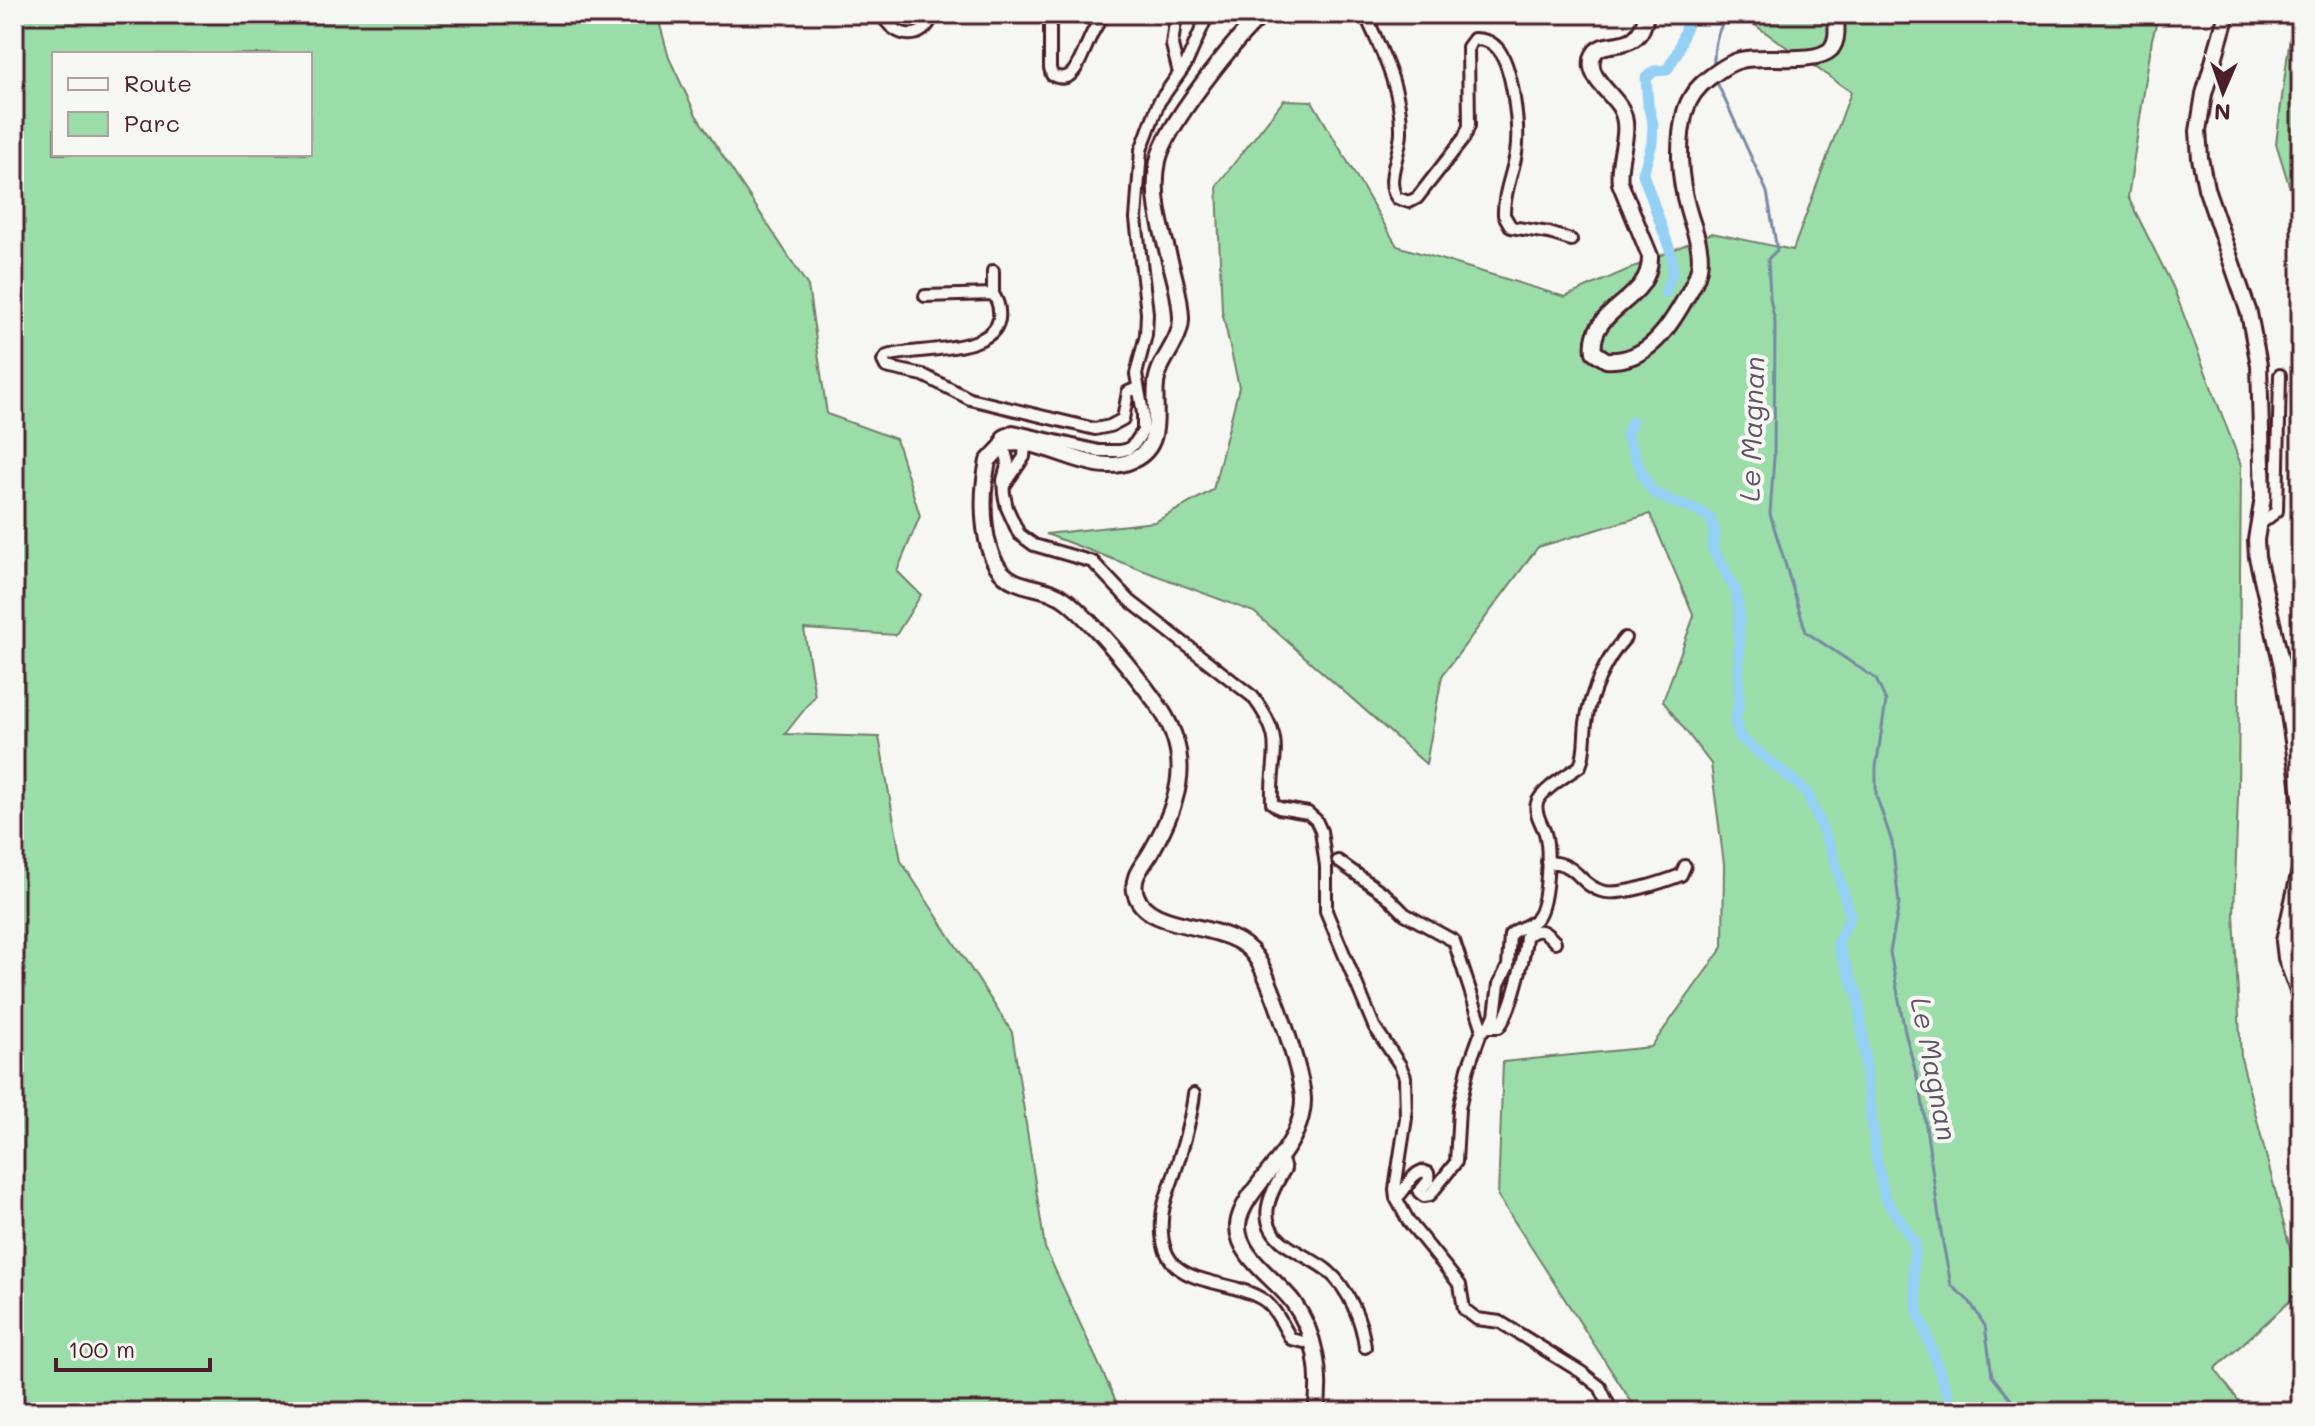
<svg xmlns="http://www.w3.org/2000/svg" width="2315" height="1426" viewBox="0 0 2315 1426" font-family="Mali,sans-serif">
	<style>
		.green { fill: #9bdda8; stroke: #727e6a; stroke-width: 2; fill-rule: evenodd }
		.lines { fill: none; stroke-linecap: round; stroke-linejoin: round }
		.stream { stroke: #7689a4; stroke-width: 3 }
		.canal { stroke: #93d0f4; stroke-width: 11 }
		.street-casing { stroke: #4a1f2b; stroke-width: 16 }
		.secondary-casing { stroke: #4a1f2b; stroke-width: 20 }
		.street { stroke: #f6f6f2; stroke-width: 10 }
		.secondary { stroke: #f6f6f2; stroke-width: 14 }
		.labels { text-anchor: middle; stroke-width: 8; stroke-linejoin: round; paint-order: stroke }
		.water-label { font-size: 28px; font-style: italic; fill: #605467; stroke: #f6f6f2 }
	</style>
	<rect width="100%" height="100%" fill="#f6f6f2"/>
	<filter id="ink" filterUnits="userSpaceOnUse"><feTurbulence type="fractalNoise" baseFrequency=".0125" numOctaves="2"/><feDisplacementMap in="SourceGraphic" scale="16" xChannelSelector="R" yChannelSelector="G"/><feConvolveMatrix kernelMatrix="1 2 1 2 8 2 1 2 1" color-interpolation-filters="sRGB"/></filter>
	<g filter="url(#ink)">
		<path class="green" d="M14,14H657L669,58L696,115L808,286L827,414L896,439L920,516L897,571L921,595L896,635L804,629L815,696L785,734L879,737L901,861L1012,1032L1045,1248L1121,1412H14ZM310,54V154H54V54Z
			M1739,14H2159L2152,39L2128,197L2173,287L2241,465L2238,796L2234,913L2241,1058L2301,1291L2215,1369L2247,1412H1638L1498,1196L1503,1062L1651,1047L1723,947L1724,864L1711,764L1663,701L1694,616L1650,514L1538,547L1442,676L1426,764L1254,612L1046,534L1155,522L1213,490L1239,387L1222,311L1217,185L1284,100L1312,101L1397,246L1565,297L1712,233L1793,250L1851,92Z
			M2293,14H2301V224L2276,143Z"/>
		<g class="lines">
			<path class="stream" d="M1714,67C1713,46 1717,31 1728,14
				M1715,78L1767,192L1777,250L1768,259L1770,298L1775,322L1774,458L1770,514L1806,632L1876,679L1886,701L1876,767V795L1892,842L1899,904L1890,952L1905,1032L1921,1092L1942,1238L1951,1285L1970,1302L1985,1326L1992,1376L2013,1402L2016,1412"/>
			<path class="canal" d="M1665,293L1673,271L1672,256L1643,174L1652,143L1653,124L1648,105L1646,78L1654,71L1667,70L1678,51L1690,14
				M1632,422L1626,435C1633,448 1644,484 1654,492C1672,505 1694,504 1711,519L1715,531L1712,547L1736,591L1739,612V704L1735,721L1740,737L1806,791L1831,849L1850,915C1849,926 1839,934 1838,946L1858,996L1876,1157L1885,1198L1915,1243L1913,1269L1918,1311L1949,1398"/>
			<g class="street-casing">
				<path id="street" d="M882,14C894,39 924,43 933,14
					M1050,14V68L1052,75C1058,78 1064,79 1070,75C1083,65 1088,30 1106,14
					M1176,14L1172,45L1179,73
					M1208,14L1186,64L1159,102L1141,150L1136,219L1147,313L1146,335L1136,374L1143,413V431L1135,443L1128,449L1120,451H1099L1013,431L1003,436L1002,440L1008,462L1003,480L1004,494L1007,508L1019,534L1034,545L1093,562L1130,601L1253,697C1288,744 1270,753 1272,803L1279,808L1308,813L1316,820L1321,831L1326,866V911L1374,1026L1400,1065L1405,1077L1406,1118L1395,1189L1396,1198L1409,1222L1460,1285L1464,1309L1477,1319L1500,1322L1581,1372L1600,1387L1612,1412
					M1365,14C1382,52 1402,90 1401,132C1401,153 1384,181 1397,198L1409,202L1417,198L1464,138L1469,126L1468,47L1474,39C1484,39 1491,41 1497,48C1513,65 1520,130 1516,153C1513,173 1503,194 1504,215L1511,227L1549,233L1571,240
					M993,294V271
					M925,296L993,294C997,300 999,304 999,311C1005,355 915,347 887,356L883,361L886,367L923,375L970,399L1095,429L1110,426L1123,419L1128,392L1137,388
					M1004,486L1024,457L1025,444
					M2259,525L2277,511L2280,375
					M1338,861L1386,895L1405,914L1454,941L1483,1030
					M1547,862C1579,863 1577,883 1601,891C1619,897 1663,882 1681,875L1685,866
					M1486,1027H1499C1511,1013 1525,955 1526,936C1540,927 1544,930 1555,942
					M1194,1094C1191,1121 1183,1147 1175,1172C1170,1188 1162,1204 1162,1220C1157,1291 1220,1274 1262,1299C1275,1307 1283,1326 1291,1339L1304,1342L1311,1339
					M1281,1157L1285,1169C1267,1199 1254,1225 1291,1248C1303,1256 1317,1262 1328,1271C1349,1289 1362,1321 1365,1347
					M1396,1198C1407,1191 1408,1176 1422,1171L1428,1173L1429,1180L1419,1192L1424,1196L1430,1195L1456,1162L1459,1109L1468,1068L1481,1032L1491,1024L1495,1015L1499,984L1508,966L1510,935C1517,927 1529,927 1536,919C1548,906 1550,850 1545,833C1542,824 1534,813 1537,803C1540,791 1569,774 1580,766C1586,753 1584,737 1586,723C1590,693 1605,660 1625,638"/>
			</g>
			<g class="secondary-casing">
				<path id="secondary" d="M1263,14C1235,39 1165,126 1158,161C1147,214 1178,265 1181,317C1182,342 1158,359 1156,384C1153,411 1165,445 1133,460C1091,480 1045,434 1003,445L988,461C981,495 978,567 1016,582C1033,589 1052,589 1067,601C1094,623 1134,672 1155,701C1194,753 1182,798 1151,852C1143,866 1130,877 1136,895C1149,934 1230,919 1255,956C1270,976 1302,1073 1303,1099C1303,1117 1296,1134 1286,1149C1273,1170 1240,1200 1238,1225C1237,1257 1276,1279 1293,1302C1316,1334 1322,1374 1316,1412
					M1646,14C1640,59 1602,34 1593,56C1585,77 1613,93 1621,109C1633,132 1616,159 1620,183L1650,256C1652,303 1588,307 1594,352L1606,360C1645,363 1667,331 1684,301C1690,291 1697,280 1699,268C1703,248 1693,228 1688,209C1679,178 1677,143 1685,112C1689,97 1697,87 1709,78C1718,71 1730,62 1741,60C1763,54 1815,65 1831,49C1839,39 1836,26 1836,14
					M2227,14L2204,94L2198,131L2200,158L2206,188L2249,313L2259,365L2263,497L2256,540L2257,557L2282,666L2301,796
					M2301,866L2284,941L2286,958L2301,999"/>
			</g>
			<use href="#street" class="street"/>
			<use href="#secondary" class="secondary"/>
		</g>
	</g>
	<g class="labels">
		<g class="water-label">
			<text transform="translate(1752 429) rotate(-88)" y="10">Le Magnan</text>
			<text transform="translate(1934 1069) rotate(79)" y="10">Le Magnan</text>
		</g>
	</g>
	<rect width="2315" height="1426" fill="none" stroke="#f6f6f2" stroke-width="48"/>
	<rect x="24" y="24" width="2267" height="1378" fill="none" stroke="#4a1f2b" stroke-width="3" filter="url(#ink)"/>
	<rect x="52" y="52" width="260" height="104" fill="#f6f6f2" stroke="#b1a0a2" stroke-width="2"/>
	<rect x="68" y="78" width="40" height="12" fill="#f6f6f2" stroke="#b1a0a2" stroke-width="2"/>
	<text x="124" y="92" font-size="24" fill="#4a1f2b">Route</text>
	<rect x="68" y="112" width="40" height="24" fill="#9bdda8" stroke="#b1a0a2" stroke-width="2"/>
	<text x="124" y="132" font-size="24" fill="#4a1f2b">Parc</text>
	<g transform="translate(2223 92) rotate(182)" stroke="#f6f6f2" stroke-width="6" paint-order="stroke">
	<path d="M0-6L14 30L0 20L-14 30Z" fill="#4a1f2b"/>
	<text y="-12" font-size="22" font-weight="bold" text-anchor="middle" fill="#4a1f2b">N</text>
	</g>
	<path d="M56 1358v12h154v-12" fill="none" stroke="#4a1f2b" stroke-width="4"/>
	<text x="68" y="1358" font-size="24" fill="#4a1f2b" stroke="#f6f6f2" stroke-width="6" paint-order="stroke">100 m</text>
</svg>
